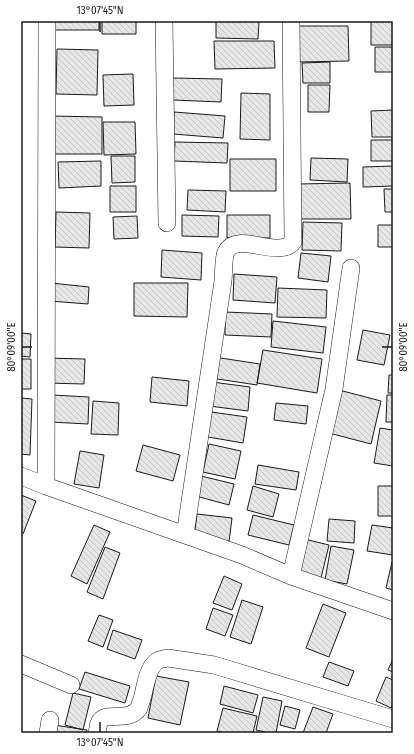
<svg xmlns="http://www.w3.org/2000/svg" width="414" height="754" viewBox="0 0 414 754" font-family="'Fira Sans',sans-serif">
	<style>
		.building { fill: url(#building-back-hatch); stroke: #1a1a1a }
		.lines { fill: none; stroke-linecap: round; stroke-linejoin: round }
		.minor-casing { stroke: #1a1a1a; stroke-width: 18 }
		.minor { stroke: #fff; stroke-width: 17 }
		.ticks { fill: none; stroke: #1a1a1a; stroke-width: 1.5 }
		.neatline { fill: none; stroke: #1a1a1a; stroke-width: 1.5 }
		.ticks-label { font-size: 10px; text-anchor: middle; fill: #1a1a1a }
	</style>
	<defs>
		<pattern id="building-back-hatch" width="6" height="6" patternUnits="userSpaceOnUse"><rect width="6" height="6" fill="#e6e6e6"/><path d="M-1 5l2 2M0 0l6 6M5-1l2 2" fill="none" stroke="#c5c5c5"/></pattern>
	</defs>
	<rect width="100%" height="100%" fill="#fff"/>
	<path class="building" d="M51,21H99V30H51Z
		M102,21H136V34H102Z
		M216,21H259L258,39L216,38Z
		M371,21H393V45H371Z
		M299,26H348L349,61L299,62Z
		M214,41H274L275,68L215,69Z
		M375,47H393V72H375Z
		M57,49L98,50L97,95L56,94Z
		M330,62V83H303L302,63Z
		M133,74L134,105L104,106L103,75Z
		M173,78L222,79L221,102L173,100Z
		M308,85H330L329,112H308Z
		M241,93L270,94V140L240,139Z
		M393,110V137H372L371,111Z
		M174,112L225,116L223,138L173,134Z
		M51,116L102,117V154H51Z
		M103,122H135L136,154L104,155Z
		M371,140H393V161H371Z
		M175,142L228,143L227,163L174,161Z
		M111,156H135V182L112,183Z
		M311,158L348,159L347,182L310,180Z
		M230,159H276V191H230Z
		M101,161V186L59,188L58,162Z
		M393,166V186L363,187V167Z
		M350,183L351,219H299L298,184Z
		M110,186H136V212H110Z
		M384,189H393V212H385Z
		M188,190L226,191L225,212L187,210Z
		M56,212L90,213L89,248L55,247Z
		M182,215L219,216L218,237L182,236Z
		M227,215H270V238H227Z
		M137,216L138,238L114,239L113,217Z
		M303,222L342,223L341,251L302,250Z
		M378,225H393V247H378Z
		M162,250L202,253L201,280L161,277Z
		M301,253L331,256L328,282L298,278Z
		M234,274L277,277L275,303L233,300Z
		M51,283L89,287L88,304L50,301Z
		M134,283H188L187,317L134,316Z
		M278,288L327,290L326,318L277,317Z
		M225,312L272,314L271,337L225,335Z
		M273,321L326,327L323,353L271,347Z
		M363,330L390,335L384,365L357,360Z
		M21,333L31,334L30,357L21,356Z
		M263,350L322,359L317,393L257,383Z
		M214,357L260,364L257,385L211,378Z
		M47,358L85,359L84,384L47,383Z
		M21,359H31V389H21Z
		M389,375H393V393H388Z
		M152,377L189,381L187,406L150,402Z
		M212,382L250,387L248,411L209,406Z
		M339,390L381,401L371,444L329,433Z
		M52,395L89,397L88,424L50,422Z
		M387,395H393V422H386Z
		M21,398L32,399L30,455L21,454Z
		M93,401L119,403L118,435L91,434Z
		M276,403L308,406L306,424L274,420Z
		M211,412L247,417L243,443L208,437Z
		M380,428L393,430V466L374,463Z
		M209,444L241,451L235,479L203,472Z
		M143,445L180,455L173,481L136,471Z
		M80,451L104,455L99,488L74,484Z
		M258,465L299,472L296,490L255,484Z
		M197,475L234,484L229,505L192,495Z
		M253,486L279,494L273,517L247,510Z
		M378,486H393V516H378Z
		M21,495L36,501L23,534L21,533Z
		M197,514L232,518L229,542L194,538Z
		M253,515L294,525L289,545L248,535Z
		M329,519L355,521L354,543L327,541Z
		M94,525L110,532L87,584L71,576Z
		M372,525L393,528V555L367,551Z
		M304,539L329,545L321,578L296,572Z
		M331,546L354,550L347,584L325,580Z
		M105,547L120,553L103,599L87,592Z
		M392,562L393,563V590L386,588Z
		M224,576L242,584L232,610L213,603Z
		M242,600L263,607L251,644L230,637Z
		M323,604L346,613L329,657L306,648Z
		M213,608L233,615L225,636L206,629Z
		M99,615L113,620L103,647L88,641Z
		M113,630L142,640L135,659L107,649Z
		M393,659V672L388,670Z
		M329,662L354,671L348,686L323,677Z
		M85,672L130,686L125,703L79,689Z
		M156,676L189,682L180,725L148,718Z
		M386,677L393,680V702L391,708L376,701Z
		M224,686L258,695L253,713L220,704Z
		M73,693L91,697L83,730L65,725Z
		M263,697L282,701L276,733H270L256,730Z
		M285,706L300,710L295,729L280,725Z
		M313,707L333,714L326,733H303Z
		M223,708L257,716L253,733H225L217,731Z
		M54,725L87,730L86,733H52Z"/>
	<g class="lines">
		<g class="minor-casing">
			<path id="minor" d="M164,21L167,223
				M21,476L46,486L242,555L291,576L393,611
				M46,486L47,21
				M185,535L223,281C224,273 223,259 226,252C237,230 278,260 293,242L291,21
				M291,576L334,389L351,268
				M21,664L71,685
				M48,733L50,720
				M97,733C98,729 98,724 100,721C107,711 129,723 139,708C140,705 141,701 142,699C145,688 147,669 156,662C159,659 164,659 168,658L214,665L393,719"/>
		</g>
		<use href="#minor" class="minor"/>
	</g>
	<path class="ticks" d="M100,22V32M22,347H32M382,347H392M100,722V732"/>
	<rect width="414" height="754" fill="none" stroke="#ffffff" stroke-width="44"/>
	<rect x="22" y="22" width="370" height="710" class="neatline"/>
	<g class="ticks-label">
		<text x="100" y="14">13°07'45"N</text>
		<text transform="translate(11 347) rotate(-90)" y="4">80°09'00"E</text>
		<text transform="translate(403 347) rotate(-90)" y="4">80°09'00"E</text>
		<text x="100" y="746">13°07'45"N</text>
	</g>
</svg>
